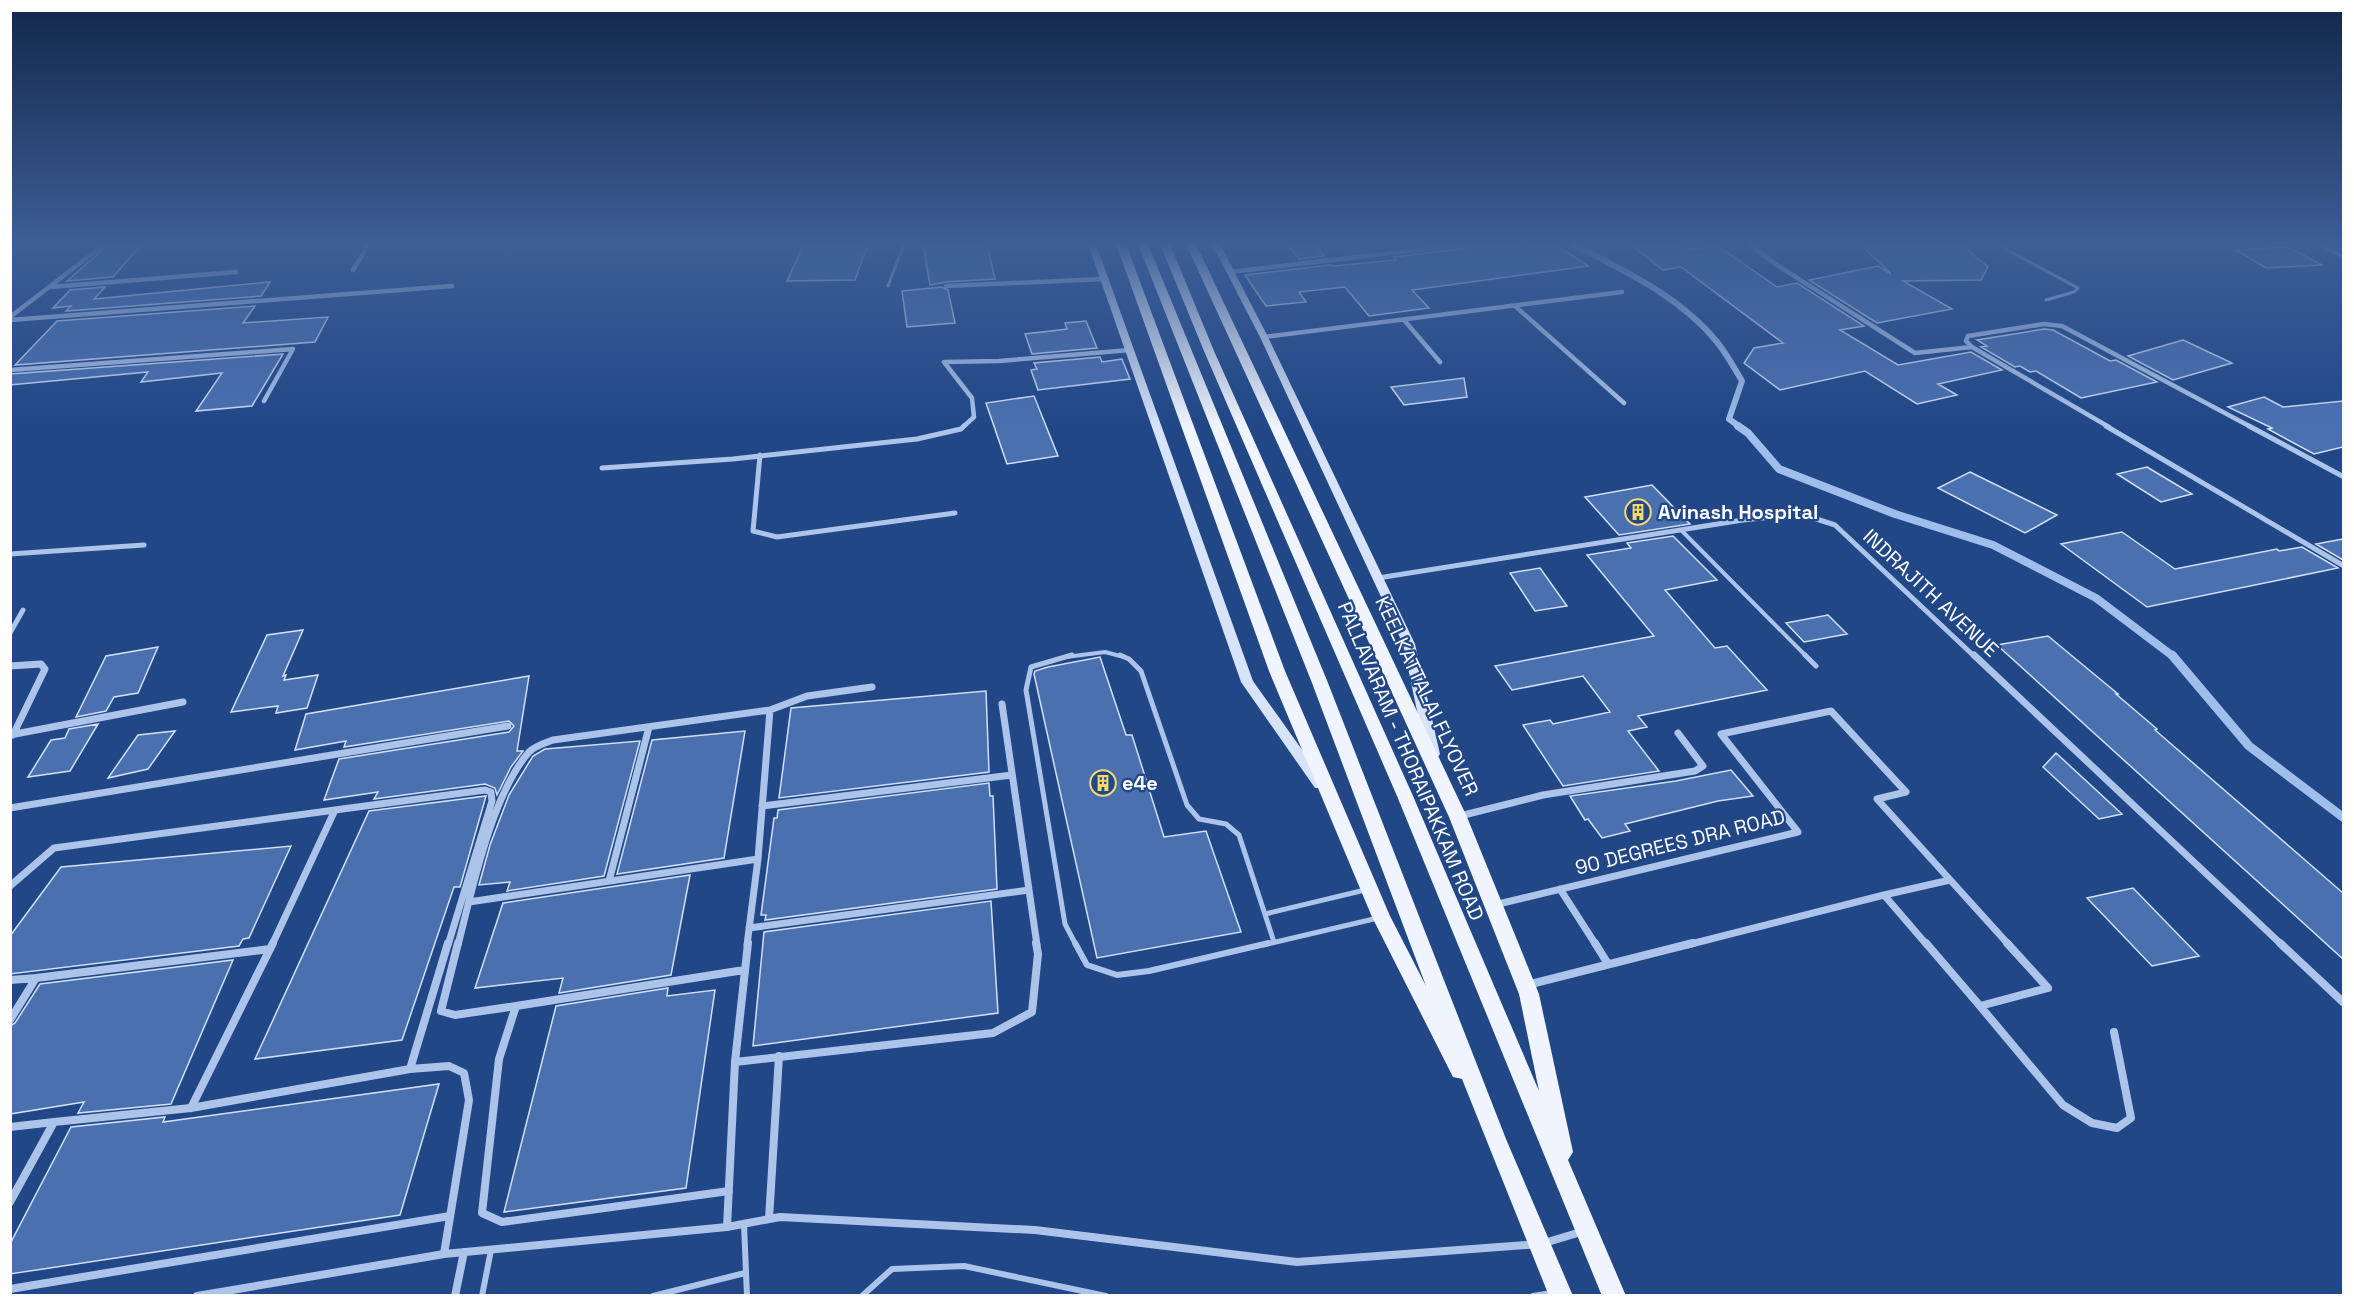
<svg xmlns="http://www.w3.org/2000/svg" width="2354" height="1306" viewBox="0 0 2354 1306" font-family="'Space Grotesk',sans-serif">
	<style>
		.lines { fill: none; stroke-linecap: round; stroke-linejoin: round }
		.stream-far2 { stroke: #a0beeb; stroke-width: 6 }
		.stream-far1 { stroke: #a0beeb; stroke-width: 8 }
		.stream { stroke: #a0beeb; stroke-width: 9 }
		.building { fill: #4a70b0; stroke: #d1e0f7; stroke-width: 1.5 }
		.lane-far3 { stroke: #acc4ea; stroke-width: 3 }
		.lane-far2 { stroke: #acc4ea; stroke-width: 4 }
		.lane-far1 { stroke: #acc4ea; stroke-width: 5 }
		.lane { stroke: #acc4ea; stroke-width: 6 }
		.street-far3 { stroke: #acc4ea; stroke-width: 4.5 }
		.street-far2 { stroke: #acc4ea; stroke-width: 5 }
		.street-far1 { stroke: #acc4ea; stroke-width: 7 }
		.street { stroke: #acc4ea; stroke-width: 8 }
		.secondary { fill: #d7e3f8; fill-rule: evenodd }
		.primary { fill: #f0f4fe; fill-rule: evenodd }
		.labels { text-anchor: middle; stroke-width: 4.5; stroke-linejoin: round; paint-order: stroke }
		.poi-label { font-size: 20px; font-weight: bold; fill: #fff; stroke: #214787; text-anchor: start }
		.street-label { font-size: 20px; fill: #fff; stroke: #214787 }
	</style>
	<rect width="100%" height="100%" fill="#214787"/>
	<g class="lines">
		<path class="stream-far2" d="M1573,244C1624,271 1680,296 1717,342C1727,354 1734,368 1742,381L1729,419L1740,427"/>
		<path class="stream-far1" d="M1738,426L1748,433L1779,469L1895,514L1993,545L2096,598L2174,657"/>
		<path class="stream" d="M2172,655L2249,746L2344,818"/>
	</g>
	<path class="building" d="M109,244H142L113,277L67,281Z
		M804,244H868L855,280L787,281Z
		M923,244H987L995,279L946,282L930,285Z
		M1287,244H1314L1324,256L1299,259Z
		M1471,244H1555L1588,266L1412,290L1429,308L1369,316L1345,287L1299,292L1306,302L1266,306L1245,275L1331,265L1333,266L1396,260L1393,257L1468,248Z
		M1630,244H1677L1685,250L1718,246L1777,287L1797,283L1864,326L1840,330L1898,365L1971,352L2002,370L1938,384L1957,395L1917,404L1865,371L1780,390L1744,363L1754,348L1783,343L1681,267L1663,270Z
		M1860,244H1961L1988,267L1981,280L1903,281L1952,309L1877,323L1809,280L1878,266L1891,274Z
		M2288,247L2322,265L2266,268L2236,250Z
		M270,282L261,296L66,311L71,306L53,308L70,290L105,287L94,299Z
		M942,287L948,290L955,323L907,327L902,291Z
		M255,306L243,323L328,317L315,342L15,365L57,321Z
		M1086,321L1097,348L1032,354L1025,334L1067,329L1065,323Z
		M2044,329L2053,330L2110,361L2116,360L2157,382L2081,398L2036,371L2030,372L2020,366L2015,367L1981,347L1987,346L1977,340Z
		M2183,340L2232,363L2173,380L2128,356Z
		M283,354L252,406L196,411L222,373L141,382L148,372L10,385V374Z
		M1100,357L1102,362L1122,359L1130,379L1038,390L1031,370L1037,369L1034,363Z
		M1464,378L1467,397L1404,405L1391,387Z
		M1034,396L1058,456L1007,464L986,403Z
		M2264,397L2283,407L2343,401V447L2314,454L2268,429L2272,428L2228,407Z
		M2147,467L2192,494L2161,502L2117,474Z
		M1970,472L2057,515L2025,533L1938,488Z
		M1652,485L1690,524L1619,535L1585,497Z
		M2122,532L2175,569L2277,549L2279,551L2302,547L2338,568L2147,607L2061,544Z
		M1673,536L1717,580L1665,590L1715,648L1727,646L1767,690L1638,716L1647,727L1628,731L1659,771L1563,786L1523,725L1550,720L1553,724L1610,712L1583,676L1512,690L1495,666L1654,636L1587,555L1631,548L1627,543Z
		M2343,539V560L2316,544Z
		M1540,568L1567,606L1535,611L1510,573Z
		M1828,615L1847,634L1804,642L1786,623Z
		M303,630L283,676L286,675L284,680L318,675L307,708L276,713L278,706L231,712L267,635Z
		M2048,636L2118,694H2116L2157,729L2155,730L2343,893V959L1997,645Z
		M158,647L138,693L114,697L106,711L76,717L106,656Z
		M1100,657L1126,735H1132L1164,837L1206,831L1241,932L1097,958L1034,674L1035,671L1048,667Z
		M529,676L517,751H523L511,767L497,795L495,788L485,784L374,799L378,792L324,800L339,759L509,732L514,726L509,721L344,747L346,741L295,750L306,714Z
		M986,691L989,772L779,798L791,708Z
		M98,724L70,771L28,777L51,740L65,738L69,729Z
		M175,731L148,769L108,778L138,735Z
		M745,731L724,858L617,874L652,740Z
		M640,741L604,876L507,891L510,882L479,885L490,845L509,795L533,756L545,749Z
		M2056,753L2122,814L2099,819L2043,767Z
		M1731,770L1753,796L1718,801L1625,824L1630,831L1602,838L1588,819L1585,820L1570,796L1676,781Z
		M989,783L990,796H993L997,889L765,920L766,915H761L774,818H777L778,810Z
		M486,796L460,887H454L402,1040L255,1059L369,811Z
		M291,846L249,938L243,939L239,946L10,974V936L61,867Z
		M690,875L671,975L559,993L563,978L475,988L503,903Z
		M2133,888L2199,956L2152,966L2087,898Z
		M991,901L998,1013L753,1046L764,932Z
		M233,960L171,1104L78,1113L84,1102L10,1114V1026L15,1023L40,984Z
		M668,988L667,996L715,990L686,1188L504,1212L556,1006Z
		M439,1084L400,1215L10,1274V1244L71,1127L165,1117L163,1122Z"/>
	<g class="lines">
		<path class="lane-far3" d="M1996,244L2078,288L2074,292L2046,300
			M2318,244L2344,257
			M888,286L904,244"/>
		<path class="lane-far2" d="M1681,530L1807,657
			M1066,657L1105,652L1124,657"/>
		<path class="lane-far1" d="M1072,655L1031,667L1026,690L1065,924L1076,945
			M1120,655L1129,659L1141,671L1187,805L1199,819L1226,824L1239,835L1274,942
			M1805,655L1816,666
			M1265,914L1365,890
			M1263,945L1378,918"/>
		<path class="lane" d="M1075,943L1087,965L1117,975L1149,971L1269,943
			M744,1224L747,1296
			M482,1296L491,1250
			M653,1296L745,1273
			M862,1296L892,1269L964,1266L1106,1296
			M1533,1296L1552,1293"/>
		<path class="street-far3" d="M1750,244L1774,263L1915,353L1972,347L2109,427
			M353,270L369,244
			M1230,272L1467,244
			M946,286L1103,279
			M50,287L236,272
			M1515,306L1624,403
			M10,317L105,244
			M10,320L452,286
			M1404,320L1440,362
			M1264,337L1622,292
			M1972,347L1966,341L1968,336L2044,324L2062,326L2251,427
			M10,370L293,349L264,401
			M963,427L974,417L972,398L944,362L999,361L1130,350"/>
		<path class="street-far2" d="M2106,426L2344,566
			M2249,426L2344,477
			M760,455L753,531L777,537L955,513
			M602,468L733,459L917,439L961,429L964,426
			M10,554L144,545
			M1378,578L1743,520L1801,514L1835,525L1975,657
			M10,633L23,610"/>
		<path class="street-far1" d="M1974,655L2282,945
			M10,666L41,664L45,669L13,735
			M1002,704L1037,945
			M10,735L183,702
			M762,806L1012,775
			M10,808L508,726
			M1460,816L1543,795L1695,771L1703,766L1678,733
			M609,881L649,727
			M10,886L54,848L335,810
			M1560,889L1596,945
			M1884,895L1950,880
			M469,902L758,859
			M1494,905L1798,832L1721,734L1831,711L1906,792L1877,799L2009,945
			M749,928L1029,890
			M272,945L335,810L485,790L491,792L492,801L448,945
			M458,945C472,890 492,794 529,752C535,746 545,743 553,740L770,710L807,696L872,687
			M747,945L758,859L770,710
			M1687,945L1884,895L1927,945"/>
		<path class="street" d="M458,943L441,1011L455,1015L516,1006L499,1059L482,1213L502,1222L729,1191
			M1595,943L1608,964
			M1926,943L1980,1006L2048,988L2007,943
			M2280,943L2344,1003
			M10,980L36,978
			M1527,985L1693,943
			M516,1006L744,970
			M1980,1006L2063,1105L2092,1123L2117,1128L2131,1118L2114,1032
			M10,1020L36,978L270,949
			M735,1062L993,1033L1032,1012L1038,954L1036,943
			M191,1108L273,943
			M54,1122L191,1108L410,1069
			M10,1127L54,1122L10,1202
			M769,1219L779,1056
			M727,1227L735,1062L748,943
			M444,1254L469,1100L464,1073L449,1066L410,1069L448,943
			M10,1289L450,1216
			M197,1296L444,1254L727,1227L780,1217L1035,1230L1297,1262L1541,1244L1584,1231
			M455,1296L464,1252"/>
		<path class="secondary" d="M1088,244H1096L1253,681L1325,782L1327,785L1325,788H1315L1241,682Z
			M1212,244H1220L1268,337L1415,644L1440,754L1438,757H1428L1426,754L1403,644L1260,337Z"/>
		<path class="primary" d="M1116,244H1126L1285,671L1390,916L1426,986L1312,683L1138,244H1148L1328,683L1506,1139L1573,1296H1549L1462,1079L1453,1077L1372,917L1269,671Z
			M1160,244H1170L1214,351L1413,796L1539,1091L1519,994L1449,817L1186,244H1196L1467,817L1539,994L1573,1152L1568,1160L1626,1296H1602L1397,796L1204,351Z"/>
	</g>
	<linearGradient id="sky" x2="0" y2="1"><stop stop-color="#12274a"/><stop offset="0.57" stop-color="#3d5e96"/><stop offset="1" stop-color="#3d5e96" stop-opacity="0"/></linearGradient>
	<rect width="2354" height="427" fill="url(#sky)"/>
	<defs>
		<g id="building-ring" transform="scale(1.35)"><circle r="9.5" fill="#214787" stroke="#f6d86e" stroke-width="1.5"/><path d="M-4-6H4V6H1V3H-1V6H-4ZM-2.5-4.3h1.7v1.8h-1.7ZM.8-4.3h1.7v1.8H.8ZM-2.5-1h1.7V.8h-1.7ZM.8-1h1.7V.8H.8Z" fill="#f6d86e"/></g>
	</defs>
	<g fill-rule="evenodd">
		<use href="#building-ring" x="1638" y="512"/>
		<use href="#building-ring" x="1103" y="783"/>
	</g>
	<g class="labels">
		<g class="poi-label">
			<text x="1658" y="519">Avinash Hospital</text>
			<text x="1122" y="790">e4e</text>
		</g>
		<g class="street-label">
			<text transform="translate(1931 593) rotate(43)" y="7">INDRAJITH AVENUE</text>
			<text transform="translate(1427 696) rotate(65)" y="7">KEELKATTALAI FLYOVER</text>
			<text transform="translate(1411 761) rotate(67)" y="7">PALLAVARAM - THORAIPAKKAM ROAD</text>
			<text transform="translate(1680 842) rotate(-14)" y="7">90 DEGREES DRA ROAD</text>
		</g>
	</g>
	<rect width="2354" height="1306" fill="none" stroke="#ffffff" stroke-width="24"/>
</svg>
